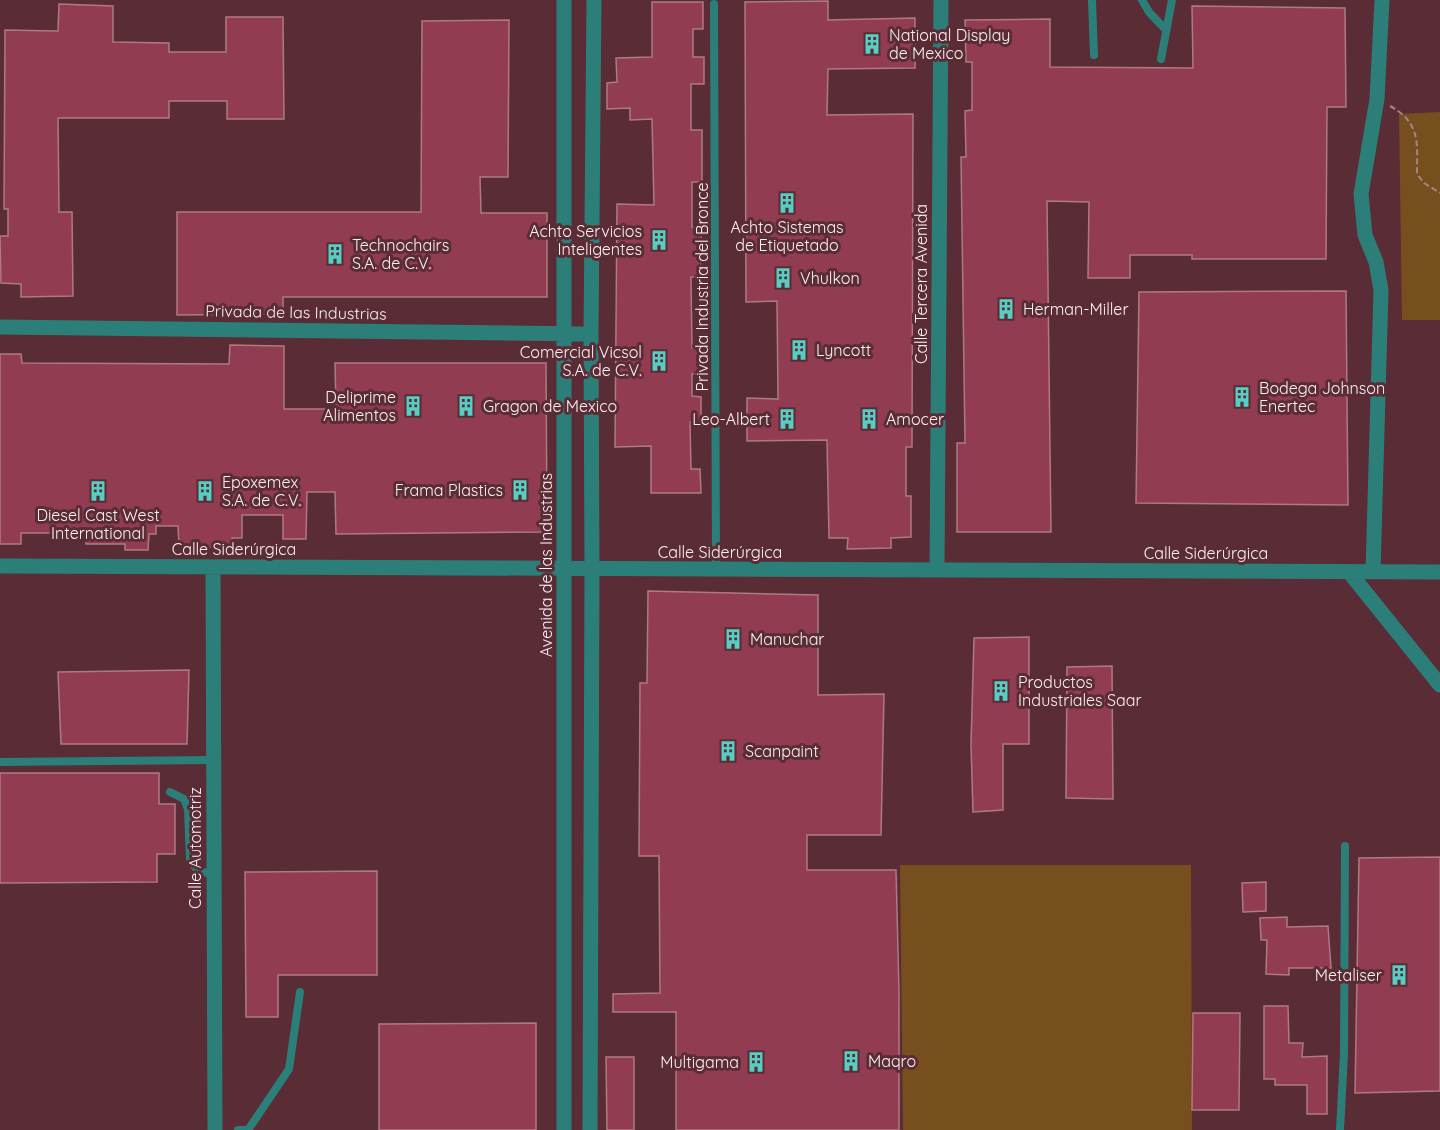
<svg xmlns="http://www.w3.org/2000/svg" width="1440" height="1130" viewBox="0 0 1440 1130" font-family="Quicksand,sans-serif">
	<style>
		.green { fill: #774e1e }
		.building { fill: #923c51; stroke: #af7983; stroke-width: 1.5 }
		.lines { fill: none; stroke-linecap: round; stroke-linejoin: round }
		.path { stroke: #a3848a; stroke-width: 2; stroke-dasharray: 6 3; stroke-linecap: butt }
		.lane { stroke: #2b7f78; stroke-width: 8 }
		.street { stroke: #2b7f78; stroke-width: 15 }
		.labels { text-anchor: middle; stroke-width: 6; stroke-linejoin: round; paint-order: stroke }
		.poi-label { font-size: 16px; fill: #fcf0f1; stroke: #5a2c36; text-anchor: start }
		.street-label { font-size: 16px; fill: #fcf0f1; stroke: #5a2c36 }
	</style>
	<rect width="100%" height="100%" fill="#5a2c36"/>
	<path class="green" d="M1440,112V320H1402L1399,114Z
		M900,865H1191L1192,1130H903Z"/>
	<path class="building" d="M828,1V20L915,18V68L828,69L827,115L913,114L912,447H906V496H911V537L891,538V548L847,549L848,538H829L827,440L747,441V398L778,399L777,301L746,302L745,2Z
		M652,2H703V29H693V57H704V84H691V130H702V182H692V227L701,228V277H691L692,348H702V374H692V396L701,397V422H690L691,469H700L701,493H651V446L615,447L617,204L654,205L652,119L630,120V108L607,109V83L617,82L616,58L652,57Z
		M59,4L113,6V42L169,43V52H226V17H283L284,119H227V101H169V118H58L59,212H72L73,296L21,297V284L1,283L0,236H8V209H4L5,30L58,31Z
		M1192,6L1345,8L1346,107H1327L1326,259H1192V255H1130V278H1088L1089,202L1047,201L1051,532H957V443H965L961,157H966L965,111L972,110V62H966L965,20L1050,19V67L1193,68Z
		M509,20L508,177H480L481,213H547V297H283V314L177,315V212H421L422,21Z
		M1346,291L1348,505L1136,503L1139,292Z
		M230,345L284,346V409H336L335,363H546L547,532L336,534L335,492H307L306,539H283V515H242V538H232L233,548L179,546L178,526H156V534H149L148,550H125V544H86V533H21V544H0V354H21L22,363L229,364Z
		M648,591L818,595V695L884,694L881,835H807V870H896L899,992V1130H676V1012H613V994L660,993L659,856H639L640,683H647Z
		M1029,637V744H1003V810L973,812L971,744L974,638Z
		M1112,666L1113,799L1066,798L1067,667Z
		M189,670L187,744H61L58,672Z
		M0,773H159V804H175V854H157V882L0,883Z
		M1440,857V1091L1355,1093L1359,858Z
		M377,871V975H278V1017H246L245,872Z
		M1266,882V911L1243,912L1242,883Z
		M1287,917V927L1328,926L1331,968H1289V975L1266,974L1267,940H1261L1260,918Z
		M1264,1006H1288L1289,1043H1303L1302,1057L1327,1056V1114H1307V1085H1275V1079H1264Z
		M1193,1013H1240L1239,1110H1192Z
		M536,1023V1130H379V1024Z
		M606,1057H634V1130H607Z"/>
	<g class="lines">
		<path class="path" d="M1390,106C1421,123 1417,143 1417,174L1424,183L1440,193"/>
		<path class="lane" d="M1092,0L1094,55
			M1142,0L1149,12L1166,30
			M714,4L716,570
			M1161,59L1172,0
			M0,762L213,760
			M170,792L184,799L188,809L190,859L198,872L213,873
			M238,1130H248
			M248,1130L289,1069L300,992
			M1340,1130L1344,1054L1345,846"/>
		<path class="street" d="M0,327L591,334
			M0,566L1440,572
			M213,567L215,1130
			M937,568L941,0
			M1349,572L1440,685
			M1373,572L1381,290L1376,262L1365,235L1361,194L1377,99L1382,0
			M564,1130V0
			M590,1130L592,570L591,334L594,0"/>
	</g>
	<defs>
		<g id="building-bare" transform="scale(1.62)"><path d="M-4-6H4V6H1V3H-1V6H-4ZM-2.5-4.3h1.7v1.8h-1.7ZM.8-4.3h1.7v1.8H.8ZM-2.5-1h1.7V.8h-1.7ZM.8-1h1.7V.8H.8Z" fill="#56cec3" stroke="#5a2c36" stroke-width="2.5" paint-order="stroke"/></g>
	</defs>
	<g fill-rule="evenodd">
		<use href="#building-bare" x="872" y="44"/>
		<use href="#building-bare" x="787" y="203"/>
		<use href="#building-bare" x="659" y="240"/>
		<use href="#building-bare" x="335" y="254"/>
		<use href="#building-bare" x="783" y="278"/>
		<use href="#building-bare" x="1006" y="309"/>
		<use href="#building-bare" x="799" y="350"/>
		<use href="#building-bare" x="659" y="361"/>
		<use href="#building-bare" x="1242" y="397"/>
		<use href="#building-bare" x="413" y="406"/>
		<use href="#building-bare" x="466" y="406"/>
		<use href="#building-bare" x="787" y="419"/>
		<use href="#building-bare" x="869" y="419"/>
		<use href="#building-bare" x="520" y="490"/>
		<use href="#building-bare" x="98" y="491"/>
		<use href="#building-bare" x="205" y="491"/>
		<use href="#building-bare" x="733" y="639"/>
		<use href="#building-bare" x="1001" y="691"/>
		<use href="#building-bare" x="728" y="751"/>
		<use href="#building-bare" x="1399" y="975"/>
		<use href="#building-bare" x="851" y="1061"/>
		<use href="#building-bare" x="756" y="1062"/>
	</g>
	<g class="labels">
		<g class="poi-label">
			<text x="889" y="41">National Display<tspan x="889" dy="18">de Mexico</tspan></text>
			<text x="787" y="233" text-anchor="middle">Achto Sistemas<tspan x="787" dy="18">de Etiquetado</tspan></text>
			<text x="642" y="237" text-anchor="end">Achto Servicios<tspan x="642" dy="18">Inteligentes</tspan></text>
			<text x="352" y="251">Technochairs<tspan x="352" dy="18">S.A. de C.V.</tspan></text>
			<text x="800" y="284">Vhulkon</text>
			<text x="1023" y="315">Herman-Miller</text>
			<text x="816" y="356">Lyncott</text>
			<text x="642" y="358" text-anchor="end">Comercial Vicsol<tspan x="642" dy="18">S.A. de C.V.</tspan></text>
			<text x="1259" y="394">Bodega Johnson<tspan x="1259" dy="18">Enertec</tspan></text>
			<text x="396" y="403" text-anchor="end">Deliprime<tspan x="396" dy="18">Alimentos</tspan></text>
			<text x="483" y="412">Gragon de Mexico</text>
			<text x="770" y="425" text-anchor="end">Leo-Albert</text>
			<text x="886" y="425">Amocer</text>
			<text x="222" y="488">Epoxemex<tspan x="222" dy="18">S.A. de C.V.</tspan></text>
			<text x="503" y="496" text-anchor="end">Frama Plastics</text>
			<text x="98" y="521" text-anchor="middle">Diesel Cast West<tspan x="98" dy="18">International</tspan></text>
			<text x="750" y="645">Manuchar</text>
			<text x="1018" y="688">Productos<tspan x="1018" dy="18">Industriales Saar</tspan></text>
			<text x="745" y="757">Scanpaint</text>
			<text x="1382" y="981" text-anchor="end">Metaliser</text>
			<text x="868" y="1067">Maqro</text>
			<text x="739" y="1068" text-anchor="end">Multigama</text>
		</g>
		<g class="street-label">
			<text transform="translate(921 284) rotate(-90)" y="6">Calle Tercera Avenida</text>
			<text transform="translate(702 287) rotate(-90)" y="6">Privada Industria del Bronce</text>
			<text transform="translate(296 312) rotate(1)" y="6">Privada de las Industrias</text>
			<text x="234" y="555">Calle Siderúrgica</text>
			<text x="720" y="558">Calle Siderúrgica</text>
			<text x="1206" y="559">Calle Siderúrgica</text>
			<text transform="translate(546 565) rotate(-90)" y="6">Avenida de las Industrias</text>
			<text transform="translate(195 848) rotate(-90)" y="6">Calle Automotriz</text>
		</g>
	</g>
</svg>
